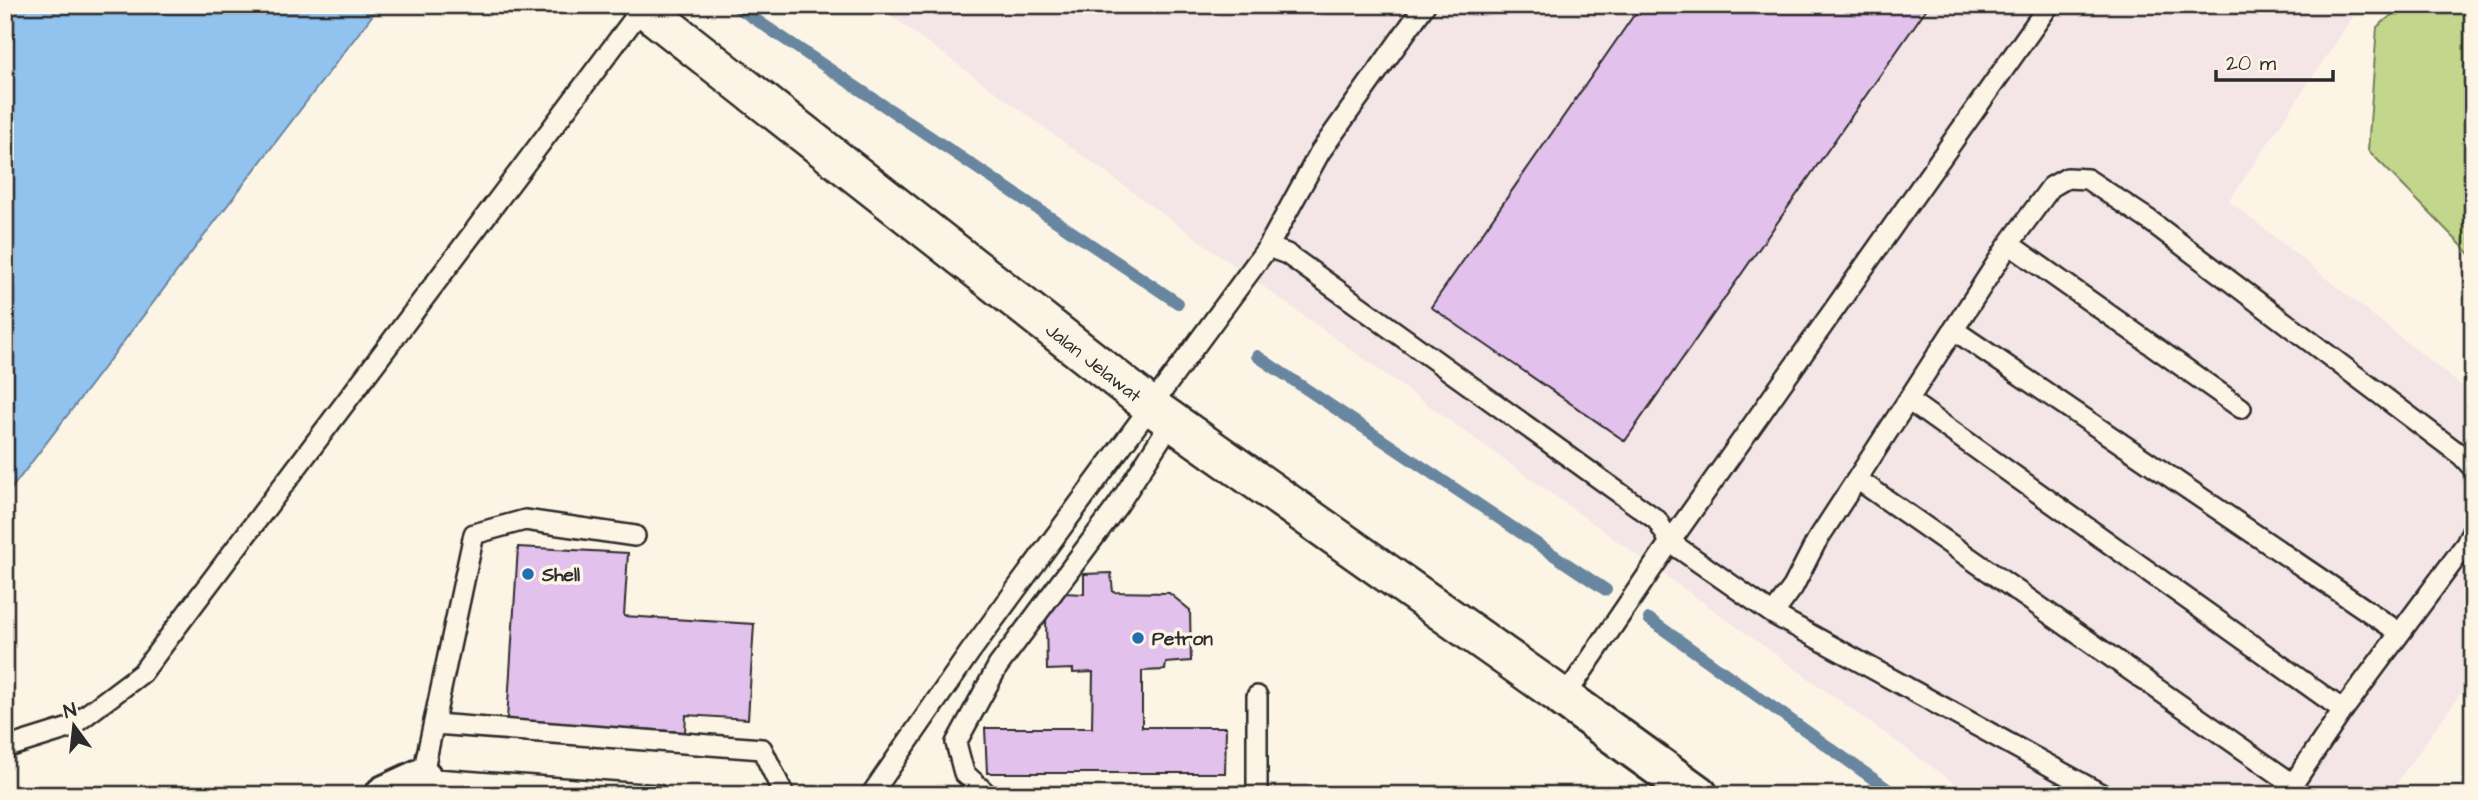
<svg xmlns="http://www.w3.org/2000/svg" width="2478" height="800" viewBox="0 0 2478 800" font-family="'Architects Daughter',sans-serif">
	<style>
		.built { fill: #f4e5e7 }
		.green { fill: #c2d68c; stroke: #76805c; stroke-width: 2 }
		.water { fill: #92c2ee; stroke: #6986a0; stroke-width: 2 }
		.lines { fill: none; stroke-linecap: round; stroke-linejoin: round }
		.stream { stroke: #6986a0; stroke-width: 12 }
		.building { fill: #e3c1ed; stroke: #2b2b2b; stroke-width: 2 }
		.service-casing { stroke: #2b2b2b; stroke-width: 24 }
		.minor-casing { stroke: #2b2b2b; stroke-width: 42 }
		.motorway-casing { stroke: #2b2b2b; stroke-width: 44 }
		.service { stroke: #fcf5e5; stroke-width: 19 }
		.minor { stroke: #fcf5e5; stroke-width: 37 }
		.motorway { stroke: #fcf5e5; stroke-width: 38 }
		.poi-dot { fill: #1f6fb2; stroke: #fcf5e5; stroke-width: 2.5 }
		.labels { text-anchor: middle; stroke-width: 7; stroke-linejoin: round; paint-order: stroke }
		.street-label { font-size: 19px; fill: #2b2b2b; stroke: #fcf5e5 }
		.poi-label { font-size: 19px; font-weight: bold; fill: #2b2b2b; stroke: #fcf5e5; text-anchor: start }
	</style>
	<rect width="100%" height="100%" fill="#fcf5e5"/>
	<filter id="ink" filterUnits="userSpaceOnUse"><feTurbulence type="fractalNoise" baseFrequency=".0143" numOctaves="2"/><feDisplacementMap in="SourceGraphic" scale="14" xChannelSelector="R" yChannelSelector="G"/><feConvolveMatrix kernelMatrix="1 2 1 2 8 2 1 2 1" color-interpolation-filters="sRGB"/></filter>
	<g filter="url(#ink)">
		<path class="built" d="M876,5H2361L2229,201L2473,395V676L2388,795H1971L1215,252Z"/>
		<path class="green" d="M2404,5H2473V257L2368,150L2377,27Z"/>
		<path class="water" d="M5,5H364L374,13L5,497Z"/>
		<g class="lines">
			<path class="stream" d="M734,5L1178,303
				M1257,356L1606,590
				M1649,619L1896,795"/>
		</g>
		<path class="building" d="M1641,5H1929L1625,441L1431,307Z
			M518,547L628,553L624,616L754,624L748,719L686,715L685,732L507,720Z
			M1111,573L1113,592L1169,593L1190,610L1191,661L1166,663L1165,670L1142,671V727H1226L1225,773H987L985,728H1092L1093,672L1073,673V669L1047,670L1046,618L1063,593L1084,594V574Z"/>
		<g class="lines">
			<g class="service-casing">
				<path id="service" d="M2049,5L1670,542L1773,614L1793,587L1816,542L1857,479L2009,244L2051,187L2067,178L2087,179L2149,220L2462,456L2473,468
					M2009,244L2241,408
					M1268,247L1320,152L1425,5
					M1954,330L2400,633
					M1908,400L2343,710
					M1857,479L2293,784
					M635,536L525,520L474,534L422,778L658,795
					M1773,614L2103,795
					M435,724L762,749L784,795
					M5,748L69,728L142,673L643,7
					M871,795L970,652L1268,247L1287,254L1657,520L1670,542L1564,698
					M988,795L964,773L956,743L998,666L1118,505L1172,421
					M1257,795V696
					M2283,795L2293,784L2343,710L2466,544L2473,529"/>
			</g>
			<g class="minor-casing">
				<path id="minor" d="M640,5L1152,407L1564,698"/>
			</g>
			<g class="motorway-casing">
				<path id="motorway" d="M1564,698L1698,795
					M385,795L422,778"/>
			</g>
			<use href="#service" class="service"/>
			<use href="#minor" class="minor"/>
			<use href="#motorway" class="motorway"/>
		</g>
	</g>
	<g class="poi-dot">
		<circle cx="528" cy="574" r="7"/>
		<circle cx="1138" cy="638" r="7"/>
	</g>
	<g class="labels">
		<g class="street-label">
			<text transform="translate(1094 362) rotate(38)" y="7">Jalan Jelawat</text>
		</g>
		<g class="poi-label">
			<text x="542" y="581">Shell</text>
			<text x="1152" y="645">Petron</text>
		</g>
	</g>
	<rect width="2478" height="800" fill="none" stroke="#fcf5e5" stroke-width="28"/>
	<rect x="14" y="14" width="2450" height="772" fill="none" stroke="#2b2b2b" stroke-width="2.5" filter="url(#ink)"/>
	<g transform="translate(74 726) rotate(345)" stroke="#fcf5e5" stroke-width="5" paint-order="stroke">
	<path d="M0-5L12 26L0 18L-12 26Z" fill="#2b2b2b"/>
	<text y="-10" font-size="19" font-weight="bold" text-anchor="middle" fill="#2b2b2b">N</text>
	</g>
	<path d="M2216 70v10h117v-10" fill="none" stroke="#2b2b2b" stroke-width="3.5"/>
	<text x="2226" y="70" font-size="21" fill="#2b2b2b" stroke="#fcf5e5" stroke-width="5" paint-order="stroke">20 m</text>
</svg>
